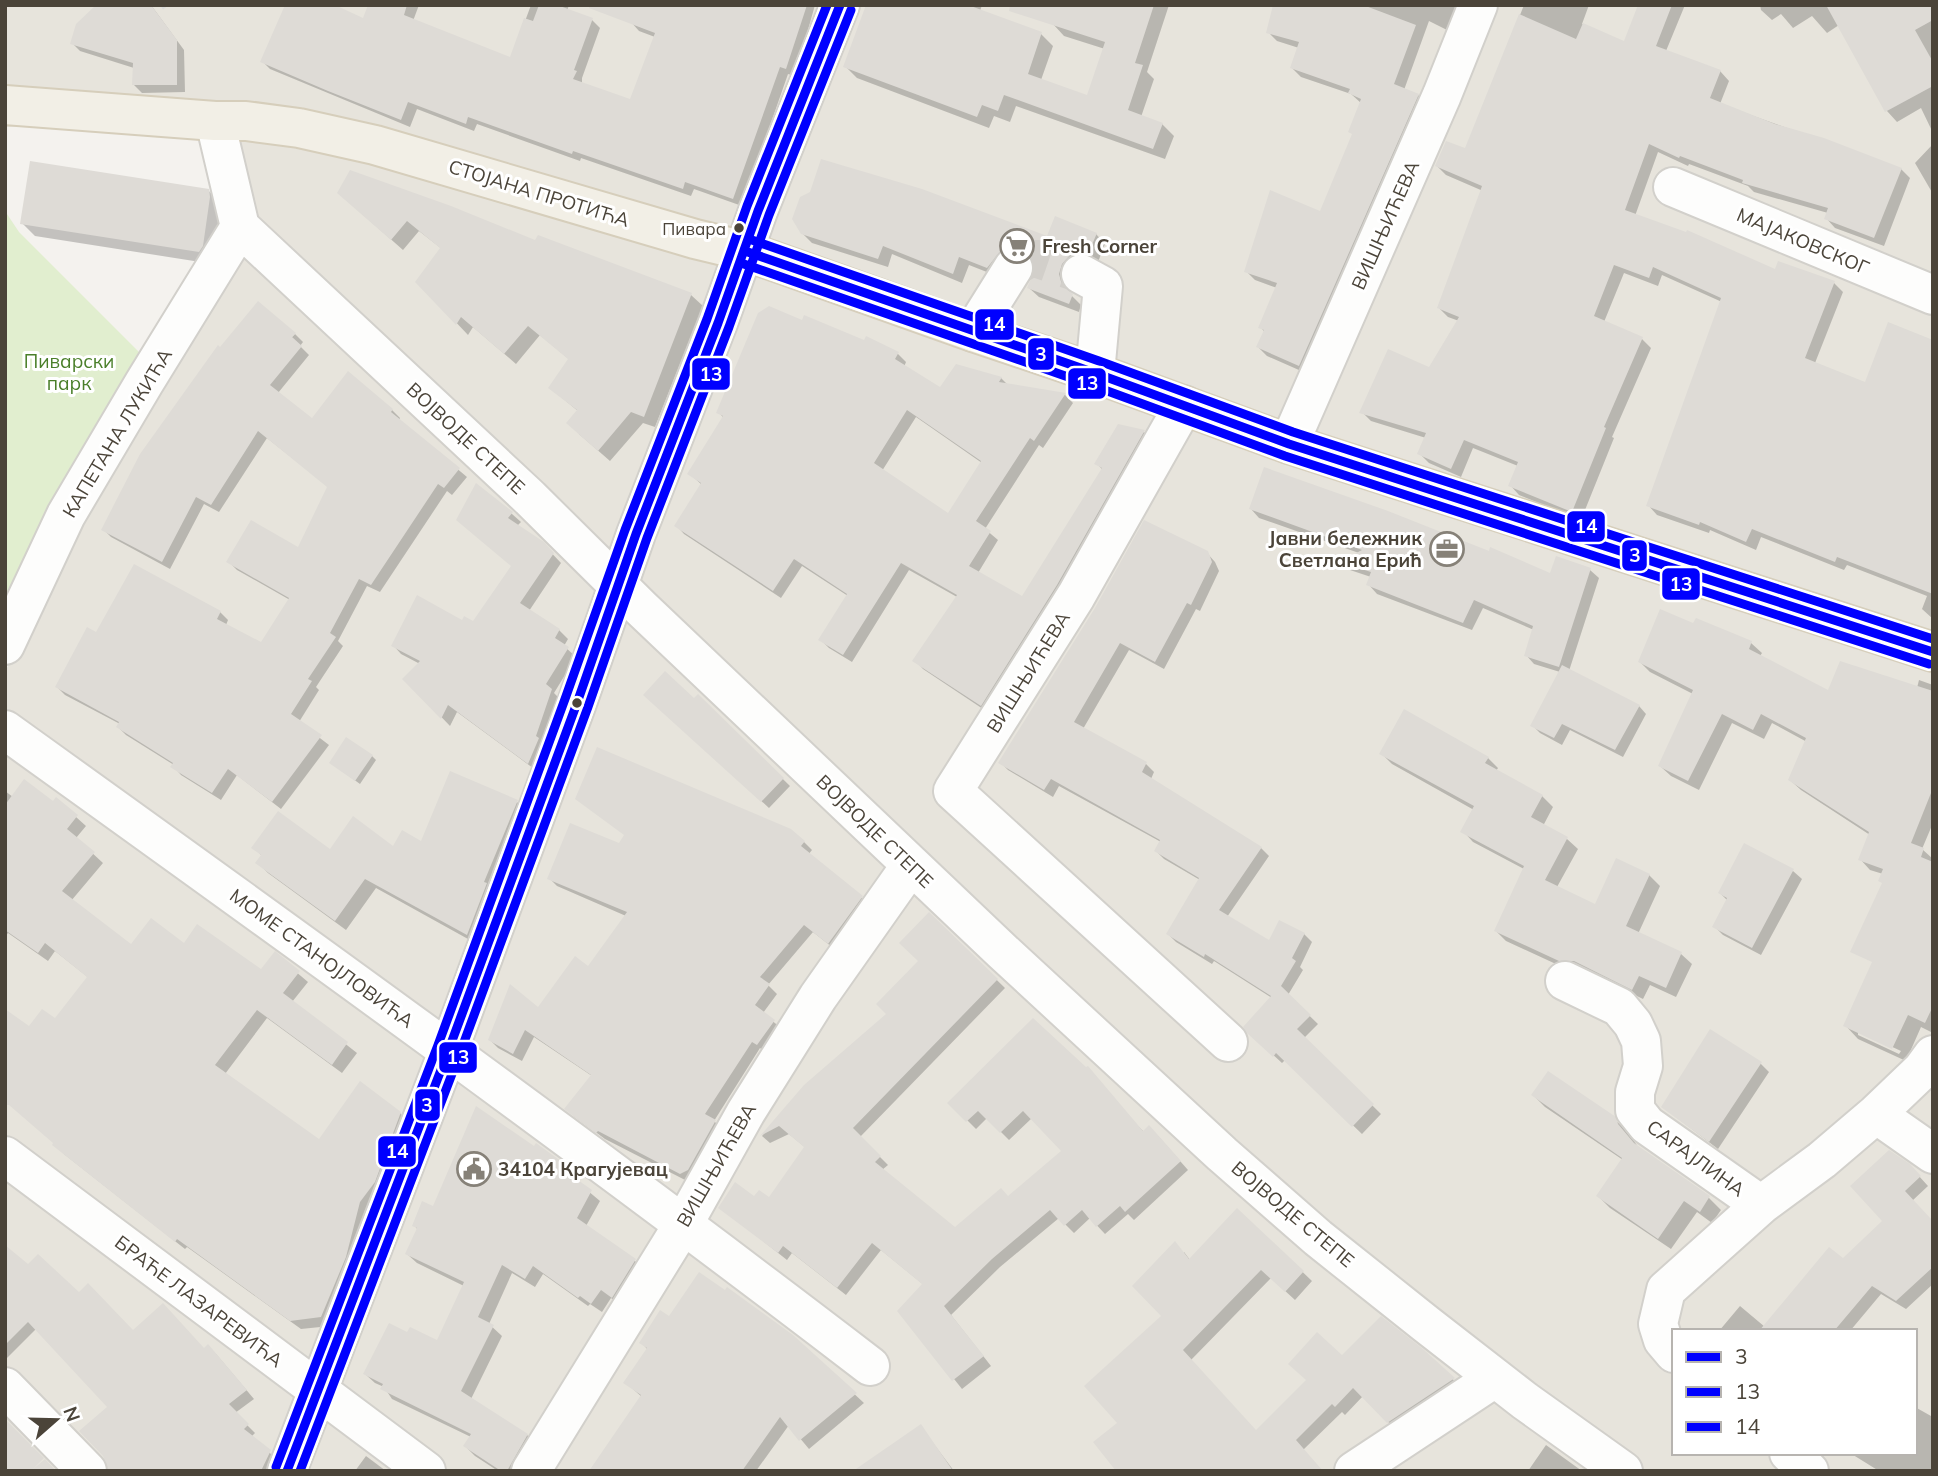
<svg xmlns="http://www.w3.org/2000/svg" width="1938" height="1476" viewBox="0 0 1938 1476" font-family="Mulish,sans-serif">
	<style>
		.residential { fill: #e7e4dc; fill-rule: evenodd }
		.green { fill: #e1eecf }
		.shadow { fill: #0003; fill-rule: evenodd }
		.building { fill: #dedbd6; fill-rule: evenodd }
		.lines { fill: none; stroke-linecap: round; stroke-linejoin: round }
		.minor-tunnel { stroke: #d2cfca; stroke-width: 38; stroke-dasharray: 38 19; stroke-linecap: butt }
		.minor-casing { stroke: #d2d0cb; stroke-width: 42 }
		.major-casing { stroke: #d6cebb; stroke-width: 42 }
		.minor { stroke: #fdfdfc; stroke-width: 38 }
		.major { stroke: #f2efe6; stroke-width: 38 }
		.rail { stroke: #dbdbda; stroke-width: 5; stroke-dasharray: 9 9; stroke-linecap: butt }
		.bus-1-casing { stroke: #fff; stroke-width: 14 }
		.bus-2-casing { stroke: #fff; stroke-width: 14 }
		.bus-3-casing { stroke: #fff; stroke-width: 14 }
		.bus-1 { stroke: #00f; stroke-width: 9 }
		.bus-2 { stroke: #00f; stroke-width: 9 }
		.bus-3 { stroke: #00f; stroke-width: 9 }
		.bus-dot { fill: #4b4439; stroke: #fff; stroke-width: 2.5 }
		.labels { text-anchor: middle; stroke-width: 6; stroke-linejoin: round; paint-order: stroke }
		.bus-label { font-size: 17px; fill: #4b4439; stroke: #fff; text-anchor: end }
		.street-label { font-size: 19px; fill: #4b4439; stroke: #fff }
		.poi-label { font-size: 19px; font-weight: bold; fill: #4b4439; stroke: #fff; text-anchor: start }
		.park-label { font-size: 19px; fill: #4a7f2a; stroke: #fff }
		.line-badge { stroke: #fff; stroke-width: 2.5 }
		.badge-label { font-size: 19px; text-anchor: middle; font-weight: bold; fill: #fff }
	</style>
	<rect width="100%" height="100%" fill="#f4f2ee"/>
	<path class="residential" d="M5,5H1933V1471H5V672L157,364L240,227L214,121L5,127ZM1674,1331H1915V1453H1674Z"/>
	<path class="green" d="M5,211L19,232L148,361L5,628Z"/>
	<path class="shadow" d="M94,5H151L184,50L185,92L142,93L134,85V68L80,51L72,43L96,8Z
		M370,5H419L413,21L511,59L531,5H569L567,11L592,20L600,28L582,78V84L631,101L655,37L639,31L631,22L637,5H815L795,76L788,74L742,206L694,189L691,196L581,158L580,161L477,124L474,131L417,109L410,127L270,69L262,61L364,20Z
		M870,5H982L980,11L1041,34L1053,46L1041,80L1088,97L1105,49L1064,36L1053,24L1059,5H1169L1147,72L1154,79L1141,117L1162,124L1174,136L1165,159L1016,106L1010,122L994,116L989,128L857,78L845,66Z
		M1275,5H1467L1455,34L1429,21L1404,90L1418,95L1427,104L1308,374L1267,356L1258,347L1265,332L1260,327L1277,288L1255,280L1246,271L1320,214L1354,135L1361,103L1351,94L1301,77L1292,68L1299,48L1277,41L1268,32Z
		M1524,5H1589L1582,24L1625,43L1640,5H1685L1666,51L1720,71L1729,81L1720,104L1901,169L1910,178L1884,246L1835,228L1826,218L1828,213L1754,192L1748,186L1689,164L1688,166L1658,152L1635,216L1776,272L1834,283L1843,292L1815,363L1866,384L1933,342V619L1922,609L1927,596L1847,565L1844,570L1761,537L1756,550L1710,530L1709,533L1657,515L1648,505L1722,302L1662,275L1658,286L1624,273L1604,322L1642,339L1651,348L1612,437L1614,438L1581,520L1519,495L1510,485L1518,466L1473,448L1461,477L1429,463L1419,453L1426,438L1371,421L1362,412L1430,369L1459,321L1448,317L1439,308L1483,191L1446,175L1437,166L1466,151Z
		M1760,5H1933V133L1921,108L1897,122L1887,111L1839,25L1827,33L1812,16L1793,28L1781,14L1772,20L1761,10Z
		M1933,144V194L1915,163Z
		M208,190L221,204L223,211L213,264L35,236L22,223Z
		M351,204L535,243L691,295L703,306L655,427L643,423L610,461L579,434L578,411L550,388L570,360L540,335L516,364L473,327L468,335L417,281L442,249L419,231L403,250Z
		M802,233L1048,238L1096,234L1105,244L1098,262L1068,284L1071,295L1081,305L1079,312L1039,297L1029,288L1037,268L1034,258L1024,255L997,276L969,265L962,283L892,254L888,267L812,243Z
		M802,322L898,354L906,362L904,367L940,390L1001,378L1008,385L1065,395L1073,403L1043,448L1039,445L985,529L998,540L978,573L1023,599L1103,470L1097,464L1144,432L1152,440L989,713L923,669L915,660L957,597L909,570L852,662L829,648L820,639L848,596L802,566L781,598L684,534L676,525L702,485L690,474L724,418L718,412ZM916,417L982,463L949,515L882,471Z
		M295,334L303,342L300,346L309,355L278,393L313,420L392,410L400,418L399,420L467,477L452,495L447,491L380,592L367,586L338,641L343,646L316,687L319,690L299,722L329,745L281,809L237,775L221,800L181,775L173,766L174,765L126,735L118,727L120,724L65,695L57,687L97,635L220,612L228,620L226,625L262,644L290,600L237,570L229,562L299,550L329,487L267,438L219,512L204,504L170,569L111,537L103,529Z
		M476,485L512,514L521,522L517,526L543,544L561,563L529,611L559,630L568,639L564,646L576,657L554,693L560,699L537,771L457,712L450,726L405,679L420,664L401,654L393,645L463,622L474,624L513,566Z
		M1251,509L1552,576L1590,570L1599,578L1569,671L1639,706L1646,714L1623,757L1570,730L1562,745L1540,733L1532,725L1560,672L1534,664L1526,655L1534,630L1483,608L1472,630L1377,594L1369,585L1371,577L1350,570L1342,562L1359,553L1259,518Z
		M1207,553L1215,562L1219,571L1200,611L1196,609L1164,669L1129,650L1083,729L1146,764L1154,772L1151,779L1261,848L1269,856L1227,917L1269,943L1304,934L1312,942L1300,967L1303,970L1288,995L1318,1024L1304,1038L1381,1114L1362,1134L1285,1060L1282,1063L1259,1042L1272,998L1214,961L1212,964L1176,942L1168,934L1200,880L1164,859L1156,851L1161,842L1059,786L1053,797L1008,770L1000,762Z
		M1697,620L1751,643L1762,653L1760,656L1828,692L1917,688L1919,680L1933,685V823L1922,849L1933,859L1932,864L1883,884V874L1870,870L1860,859L1870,835L1801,790L1790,780L1807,742L1772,723L1764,739L1732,723L1699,790L1671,776L1660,766L1693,694L1650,672L1640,662L1694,625Z
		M698,696L790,786L769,808L653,702L694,700Z
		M1381,753L1488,758L1498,768L1496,771L1542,796L1553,807L1543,826L1567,839L1578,849L1557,887L1596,906L1617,860L1649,875L1660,886L1638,934L1681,954L1692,964L1676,997L1650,985L1643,999L1586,971H1571L1506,941L1496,931L1524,869L1473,842L1463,831L1474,810L1392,764Z
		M372,756L376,760L360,784L331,763Z
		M5,791L13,797L53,803L56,799L86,826L76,838L103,863L71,901L131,947L184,946L261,971L275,954L308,982L292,1002L357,1053L342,1073L267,1018L225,1074L320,1142L400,1113L410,1123L330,1326L301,1329L187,1247L185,1249L64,1154L29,1029L56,1021L89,978L55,951L48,961L8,933L5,937Z
		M517,802L527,812L477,944L376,888L346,930L268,873L257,862L262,856L254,848L330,851L394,848L422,843Z
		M804,842L812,850L808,855L870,905L837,951L813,932L768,985L777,994L763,1013L782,1029L765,1052L760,1048L714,1121L723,1130L689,1182L605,1139L574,1116L592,1076L534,1037L522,1061L498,1048L490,1040L539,1010L588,968L626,916L557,886L549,878L620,846Z
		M1793,871L1802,879L1761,955L1723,935L1714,926L1727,900L1720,893Z
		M929,914L1005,988L860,1137L888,1165L882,1170L955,1230L1008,1198L1064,1152L1032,1118L1009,1140L987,1118L976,1129L950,1103L1033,1020L1144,1132L1158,1136L1188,1170L1134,1220L1128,1214L1105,1234L1090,1218L1074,1233L1059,1218L1000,1267L951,1315L991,1366L962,1389L900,1311L924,1285L881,1250L846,1295L792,1253L787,1260L720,1207L754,1198L769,1200L806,1148L789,1134L770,1143L762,1136L805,1086L888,1014L920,962Z
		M1933,997V1033L1921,1027L1906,1061L1858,1039L1845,1025ZM1858,1031L1901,1051L1899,1054L1858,1035Z
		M1760,1063L1769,1072L1718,1149L1663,1107Z
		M1533,1095L1614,1119L1627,1131L1638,1147L1709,1198L1721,1210L1712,1223L1697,1212L1671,1249L1610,1208L1598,1196L1623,1160L1545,1107Z
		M534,1148L568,1168L577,1177L575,1180L600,1201L586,1226L635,1261L644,1270L622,1306L611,1298L602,1312L590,1304L588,1306L543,1274L535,1287L512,1273L489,1324L502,1336L471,1399L527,1435L537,1445L521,1471H498L475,1456L465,1446L471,1437L392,1399L384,1387L375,1383L365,1374L408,1334L438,1342L464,1286L417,1263L407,1254L418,1230L414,1225L434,1208Z
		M1918,1175L1928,1186L1912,1201L1933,1223V1284L1906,1309L1881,1294L1850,1331H1719L1740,1306L1765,1327L1843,1260L1885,1221L1852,1186Z
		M1238,1210L1312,1281L1295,1300L1271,1278L1191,1360L1256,1432L1342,1357L1422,1350L1462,1388L1397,1431L1363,1396L1345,1415L1342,1412L1303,1450L1120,1423L1163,1316L1184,1252L1190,1260Z
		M5,1247L28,1267L79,1294L133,1333L216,1354L254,1399L235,1413L255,1433L251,1437L278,1460L274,1471H110V1407L37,1328L5,1360Z
		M670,1319L792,1336L864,1403L809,1449L789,1425L756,1471H595L642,1397L626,1383L648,1350L641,1342Z
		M1915,1407L1931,1416L1933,1412V1471H1879L1850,1453H1915Z
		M921,1427L954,1471H877Z
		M1546,1445L1582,1471H1528Z
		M366,1456L386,1471H355Z"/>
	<path class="building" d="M96,5H151L177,40V85H132L133,63L70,44L76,24Z
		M285,5H335L363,18L368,5H407L404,15L510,57L524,18L533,21L539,5H557L593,18L574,70L577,71L573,79L630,99L655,33L589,8L590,5H807L786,69L780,67L733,199L685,182L683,189L573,151L572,154L468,117L466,124L408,102L401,120L328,91L260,62Z
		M866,5H968L1042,32L1028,74L1087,95L1105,42L1009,11L1010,5H1154L1135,63L1143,65L1128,110L1163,123L1153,149L1004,95L998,111L982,105L977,117L843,67Z
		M1273,5H1363L1416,25L1394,84L1419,94L1299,366L1256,347L1264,330L1258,328L1277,283L1244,272L1270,190L1320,211L1352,134L1348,132L1361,99L1348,93L1350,89L1290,68L1299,42L1266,33Z
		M1638,5H1672L1656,46L1721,70L1710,98L1775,124L1824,138L1902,168L1874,238L1824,219L1828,208L1742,183L1743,180L1680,156L1679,158L1649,144L1625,210L1686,232L1687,230L1775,269L1778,261L1835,281L1805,358L1865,382L1888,322L1933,340V594L1837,557L1835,562L1752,529L1746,542L1700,522L1699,525L1646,506L1721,298L1653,267L1649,278L1614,265L1594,316L1643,337L1604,427L1606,428L1572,512L1508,486L1518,462L1464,440L1451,469L1417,454L1426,433L1359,413L1388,349L1429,367L1459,317L1437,308L1482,186L1435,166L1446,141L1465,148L1519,14L1576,39L1583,23L1624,41Z
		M1826,5H1933V20L1915,30L1933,62V86L1885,112Z
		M821,159L922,189L1047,236L1055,216L1097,233L1088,254L1080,252L1070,255L1062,264L1059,274L1062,285L1073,294L1069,304L1027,288L1035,269L1033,258L1025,250L1014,246L1002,249L987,268L959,257L953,274L883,246L878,259L801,234L792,219L800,197L810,192Z
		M30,161L209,189L210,197L203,246L199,252L20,224Z
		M350,170L451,206L535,240L538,235L692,293L644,417L631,412L598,451L566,423L577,410L548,388L568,359L528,326L504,354L461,317L456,325L415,282L440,248L407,221L391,240L337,193Z
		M258,301L296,333L292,337L302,346L270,385L312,418L348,371L393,409L391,412L460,468L444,488L438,484L371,585L359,579L330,633L336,637L308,679L312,681L291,714L322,735L272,802L228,769L212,793L170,767L173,763L116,727L119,722L55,687L87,627L96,632L134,564L221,611L217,619L261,642L289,598L226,562L251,520L298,547L327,487L258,431L211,505L196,497L162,562L101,530L140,454L218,345L220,347Z
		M769,306L802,320L804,315L864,340L866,336L899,352L895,359L940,387L956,364L1002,377L999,382L1066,393L1034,441L1030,438L976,521L991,531L969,566L1022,596L1102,468L1094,464L1118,424L1145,430L1057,585L981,706L912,661L957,595L901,563L843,655L818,640L847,594L794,559L773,591L674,526L701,483L687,474L723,416L716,413L758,313ZM907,410L981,461L948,513L874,463Z
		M1264,467L1388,511L1489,551L1490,547L1550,573L1556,556L1591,568L1559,667L1524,656L1533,626L1474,600L1463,623L1366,585L1371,572L1339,562L1362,550L1249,509Z
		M476,483L513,512L508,518L544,542L554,553L520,603L560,629L555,638L569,647L546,684L552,689L536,736L539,738L528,764L448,705L441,719L402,679L420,661L391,646L417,595L462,620L464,616L473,621L511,566L456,520Z
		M1144,520L1208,551L1212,562L1191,605L1187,603L1155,662L1120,643L1074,722L1147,762L1142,772L1262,847L1219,910L1269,940L1279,920L1305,933L1292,958L1296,961L1281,986L1311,1015L1297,1029L1374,1104L1352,1127L1276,1053L1273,1057L1248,1034L1243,1027L1271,996L1205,954L1204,957L1166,934L1199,878L1154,851L1160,840L1051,779L1044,790L998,763L1095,608Z
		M1660,609L1693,623L1696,618L1752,641L1749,649L1828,690L1840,661L1933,691V788L1911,843L1924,848L1921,857L1933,862V1006L1925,1023L1908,1015L1892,1049L1843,1026L1872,962L1850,952L1882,883L1878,881L1883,869L1858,860L1869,832L1788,780L1806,738L1761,714L1753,730L1722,714L1688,781L1658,766L1693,690L1638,662Z
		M1562,665L1640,705L1615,750L1562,724L1554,738L1530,726Z
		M665,671L694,698L698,694L784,778L761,802L643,695Z
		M1404,709L1489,757L1485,763L1543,795L1531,817L1568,837L1545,880L1595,904L1616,858L1650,874L1626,926L1682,952L1666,988L1639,976L1632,990L1574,961H1559L1494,931L1524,866L1460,832L1474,806L1379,754Z
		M346,737L373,755L355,781L329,763Z
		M597,747L791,829L805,841L801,846L863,896L828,944L804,925L760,977L770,984L755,1005L775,1020L757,1045L752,1042L705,1114L716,1120L688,1170L680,1174L598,1131L596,1133L564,1109L591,1075L525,1030L513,1054L488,1040L510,984L538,1007L575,956L588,966L627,912L547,879L570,823L619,843L624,835L575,799Z
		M450,771L518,800L484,882L487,883L467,935L365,879L335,921L255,863L261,855L251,848L278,811L330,849L353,816L393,846L402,830L421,841Z
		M24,779L53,801L56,797L78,815L67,829L95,852L62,891L131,944L151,918L184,943L197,924L261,969L275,951L300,971L283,993L348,1042L332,1065L257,1010L215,1065L319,1139L360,1081L401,1112L375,1182L360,1202L346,1257L321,1317L290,1321L177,1239L175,1242L52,1145L53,1143L9,1105H5V1009L29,1026L42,1009L55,1018L87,977L45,943L38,953L5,930V805Z
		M1744,843L1794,869L1752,948L1712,927L1727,898L1718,893Z
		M929,912L998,979L853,1128L881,1156L875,1162L955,1227L1001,1188L1008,1196L1061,1151L1023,1111L1000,1133L978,1111L966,1122L947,1103L1033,1018L1086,1067L1088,1066L1143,1131L1149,1125L1181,1161L1125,1212L1120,1206L1096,1227L1082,1210L1064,1226L1050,1210L992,1259L944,1306L984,1356L952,1381L897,1311L922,1284L872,1243L837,1288L783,1246L778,1253L718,1208L735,1182L754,1196L759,1190L769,1197L804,1147L779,1126L760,1136L804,1085L886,1014L876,1004L918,961L899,943Z
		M1710,1029L1762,1062L1709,1142L1661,1107Z
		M1548,1071L1616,1117L1618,1124L1634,1143L1710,1196L1700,1212L1684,1201L1658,1239L1596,1196L1622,1158L1531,1095Z
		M476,1106L534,1146L536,1143L569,1167L565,1171L592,1190L577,1218L636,1259L612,1298L601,1290L591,1304L580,1296L578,1298L533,1266L525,1279L502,1265L478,1317L494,1325L461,1391L528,1434L507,1471H501L463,1446L471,1434L380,1389L383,1384L363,1374L389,1323L407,1332L410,1327L437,1340L464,1282L405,1254L417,1228L412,1226L422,1201L433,1206Z
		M1889,1150L1910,1164L1921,1176L1905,1191L1933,1221V1267L1896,1301L1872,1286L1834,1331H1759L1829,1247L1843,1258L1882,1221L1850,1186Z
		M1237,1208L1304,1271L1285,1292L1261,1270L1183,1350L1256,1430L1306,1380L1288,1364L1317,1332L1342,1355L1381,1316L1423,1349L1455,1378L1387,1423L1353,1388L1335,1407L1332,1404L1296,1440L1323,1471H1116L1093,1442L1117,1423L1084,1386L1161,1316L1132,1286L1175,1241L1189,1259Z
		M5,1245L28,1264L38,1254L79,1292L88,1283L133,1330L163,1303L204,1348L208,1344L247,1390L229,1404L249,1424L244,1429L271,1450L261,1471H108L103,1456L79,1431L107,1407L28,1322L5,1345Z
		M699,1272L725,1290L727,1287L793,1335L857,1393L799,1441L780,1417L742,1471H589L641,1395L623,1383L647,1348L639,1343L660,1310L669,1316Z
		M5,1419L44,1458L32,1470L45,1459L56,1471H5Z
		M921,1424L953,1471H853Z"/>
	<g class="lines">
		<path class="minor-tunnel" d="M1013,268L1029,259H1038L1081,274"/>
		<g class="minor-casing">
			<path id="minor" d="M215,121L240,227L530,498L641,608L1002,951L1222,1154L1318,1238L1426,1324L1525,1401L1623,1471
				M1673,187L1933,295
				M1081,274L1103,286L1095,373
				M973,332L1013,268
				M1184,405L1076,596L953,791L1228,1042
				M1289,444L1442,95L1478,5
				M5,645L66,515L144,383L240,227
				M5,730C296,939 586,1148 870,1366
				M1565,981L1619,1007L1633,1024L1641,1041L1643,1066L1635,1092V1110L1647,1125L1761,1205
				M1876,1114L1933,1154
				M5,1156L426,1471
				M1674,1353L1663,1340L1658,1324L1666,1290L1761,1205L1822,1160L1876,1114L1922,1070L1933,1055
				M5,1387L87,1471
				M1789,1453L1809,1471
				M287,1471L449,1049L577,703L636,534L718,323L758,211L840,5
				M531,1471L684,1223L746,1112L818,997L911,865
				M1354,1471L1495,1378"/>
		</g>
		<g class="major-casing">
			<path id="major" d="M5,105L215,121H246L299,128L375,145L695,239L745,251L973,332L1095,373L1289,444L1933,652"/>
		</g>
		<use href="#minor" class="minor"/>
		<use href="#major" class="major"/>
		<path class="rail" d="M163,5L165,8"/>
		<g class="bus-1-casing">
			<path id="bus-1" d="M745,251L1095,373L1289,444L1933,652
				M287,1471L449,1049L577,703L636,534L718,323L758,211L840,5"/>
		</g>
		<g class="bus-2-casing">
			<path id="bus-2" d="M741,263L1091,385L1285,456L1929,664
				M300,1471L460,1053L588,707L647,538L729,327L769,215L851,10"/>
		</g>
		<g class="bus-3-casing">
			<path id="bus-3" d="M749,239L1099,361L1293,432L1933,639
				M276,1467L438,1045L565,699L625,530L707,319L747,206L827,5"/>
		</g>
		<use href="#bus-1" class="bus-1"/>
		<use href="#bus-2" class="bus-2"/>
		<use href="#bus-3" class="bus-3"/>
	</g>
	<defs>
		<g id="supermarket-ring" transform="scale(1.75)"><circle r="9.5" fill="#fff" stroke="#868178" stroke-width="1.5"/><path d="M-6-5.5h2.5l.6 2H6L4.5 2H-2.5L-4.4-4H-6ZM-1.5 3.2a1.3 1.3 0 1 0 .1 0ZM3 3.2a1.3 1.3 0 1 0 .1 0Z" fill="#868178"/></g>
		<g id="office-ring" transform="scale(1.75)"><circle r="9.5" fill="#fff" stroke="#868178" stroke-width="1.5"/><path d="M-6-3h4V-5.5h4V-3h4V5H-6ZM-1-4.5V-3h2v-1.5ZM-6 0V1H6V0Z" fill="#868178"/></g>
		<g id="civic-ring" transform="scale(1.75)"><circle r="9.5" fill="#fff" stroke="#868178" stroke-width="1.5"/><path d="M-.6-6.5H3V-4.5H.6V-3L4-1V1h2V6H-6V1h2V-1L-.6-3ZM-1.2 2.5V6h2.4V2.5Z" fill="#868178"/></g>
	</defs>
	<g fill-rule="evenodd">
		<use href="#supermarket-ring" x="1017" y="246"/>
		<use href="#office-ring" x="1447" y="549"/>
		<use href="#civic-ring" x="474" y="1169"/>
	</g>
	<g class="bus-dot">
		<circle cx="739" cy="228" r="6"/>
		<circle cx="577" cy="703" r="6"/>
	</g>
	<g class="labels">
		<g class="bus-label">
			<text x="726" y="235">Пивара</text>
		</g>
		<g class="street-label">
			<text transform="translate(539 193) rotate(17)" y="7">СТОЈАНА ПРОТИЋА</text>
			<text transform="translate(1385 225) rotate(-66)" y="7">ВИШЊИЋЕВА</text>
			<text transform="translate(1803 241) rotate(23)" y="7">МАЈАКОВСКОГ</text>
			<text transform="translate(117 433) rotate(-59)" y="7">КАПЕТАНА ЛУКИЋА</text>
			<text transform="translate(466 438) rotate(43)" y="7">ВОЈВОДЕ СТЕПЕ</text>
			<text transform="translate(1028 672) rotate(-58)" y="7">ВИШЊИЋЕВА</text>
			<text transform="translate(875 831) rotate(44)" y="7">ВОЈВОДЕ СТЕПЕ</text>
			<text transform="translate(322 958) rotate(36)" y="7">МОМЕ СТАНОЈЛОВИЋА</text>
			<text transform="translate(1696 1158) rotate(36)" y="7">САРАЈЛИНА</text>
			<text transform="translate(716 1165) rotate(-60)" y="7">ВИШЊИЋЕВА</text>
			<text transform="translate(1293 1214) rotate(40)" y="7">ВОЈВОДЕ СТЕПЕ</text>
			<text transform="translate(199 1301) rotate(37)" y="7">БРАЋЕ ЛАЗАРЕВИЋА</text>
		</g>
		<g class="poi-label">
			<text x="1042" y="253">Fresh Corner</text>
			<text x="1422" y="545" text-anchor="end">Јавни бележник<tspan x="1422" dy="22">Светлана Ерић</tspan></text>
			<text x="498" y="1176">34104 Крагујевац</text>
		</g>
		<g class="park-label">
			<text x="69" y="368">Пиварски<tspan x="69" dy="22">парк</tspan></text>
		</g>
	</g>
	<g class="line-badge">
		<rect x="974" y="308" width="41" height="33" rx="7" fill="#00f"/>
		<rect x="1027" y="337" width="28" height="34" rx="7" fill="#00f"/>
		<rect x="691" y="357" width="40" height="34" rx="7" fill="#00f"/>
		<rect x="1067" y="367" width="40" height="33" rx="7" fill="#00f"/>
		<rect x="1566" y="510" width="40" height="33" rx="7" fill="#00f"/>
		<rect x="1621" y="539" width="27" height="33" rx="7" fill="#00f"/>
		<rect x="1661" y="567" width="40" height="34" rx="7" fill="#00f"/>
		<rect x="438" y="1041" width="40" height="33" rx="7" fill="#00f"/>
		<rect x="414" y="1088" width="27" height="34" rx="7" fill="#00f"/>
		<rect x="377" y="1135" width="40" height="33" rx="7" fill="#00f"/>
	</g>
	<g class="badge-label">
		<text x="994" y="331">14</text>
		<text x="1041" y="361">3</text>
		<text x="711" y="381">13</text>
		<text x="1087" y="390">13</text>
		<text x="1586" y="533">14</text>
		<text x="1635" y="562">3</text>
		<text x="1681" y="591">13</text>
		<text x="458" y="1064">13</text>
		<text x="427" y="1112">3</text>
		<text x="397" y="1158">14</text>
	</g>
	<rect width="1938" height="1476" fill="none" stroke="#4b4439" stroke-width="14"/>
	<rect x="1672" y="1329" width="245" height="126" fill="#ffffff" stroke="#b7b4b0" stroke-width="2"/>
	<rect x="1686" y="1352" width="35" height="10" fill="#0000ff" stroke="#b7b4b0" stroke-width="2"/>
	<text x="1735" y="1364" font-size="21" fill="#4b4439">3</text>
	<rect x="1686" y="1387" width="35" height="10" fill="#0000ff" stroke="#b7b4b0" stroke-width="2"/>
	<text x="1735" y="1399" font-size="21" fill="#4b4439">13</text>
	<rect x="1686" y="1422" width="35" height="10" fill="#0000ff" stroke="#b7b4b0" stroke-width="2"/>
	<text x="1735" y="1434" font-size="21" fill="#4b4439">14</text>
	<g transform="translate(56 1420) rotate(70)" stroke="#ffffff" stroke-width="5" paint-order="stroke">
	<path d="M0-5L12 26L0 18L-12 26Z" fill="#4b4439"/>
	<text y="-10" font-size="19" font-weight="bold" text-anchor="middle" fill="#4b4439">N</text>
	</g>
</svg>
